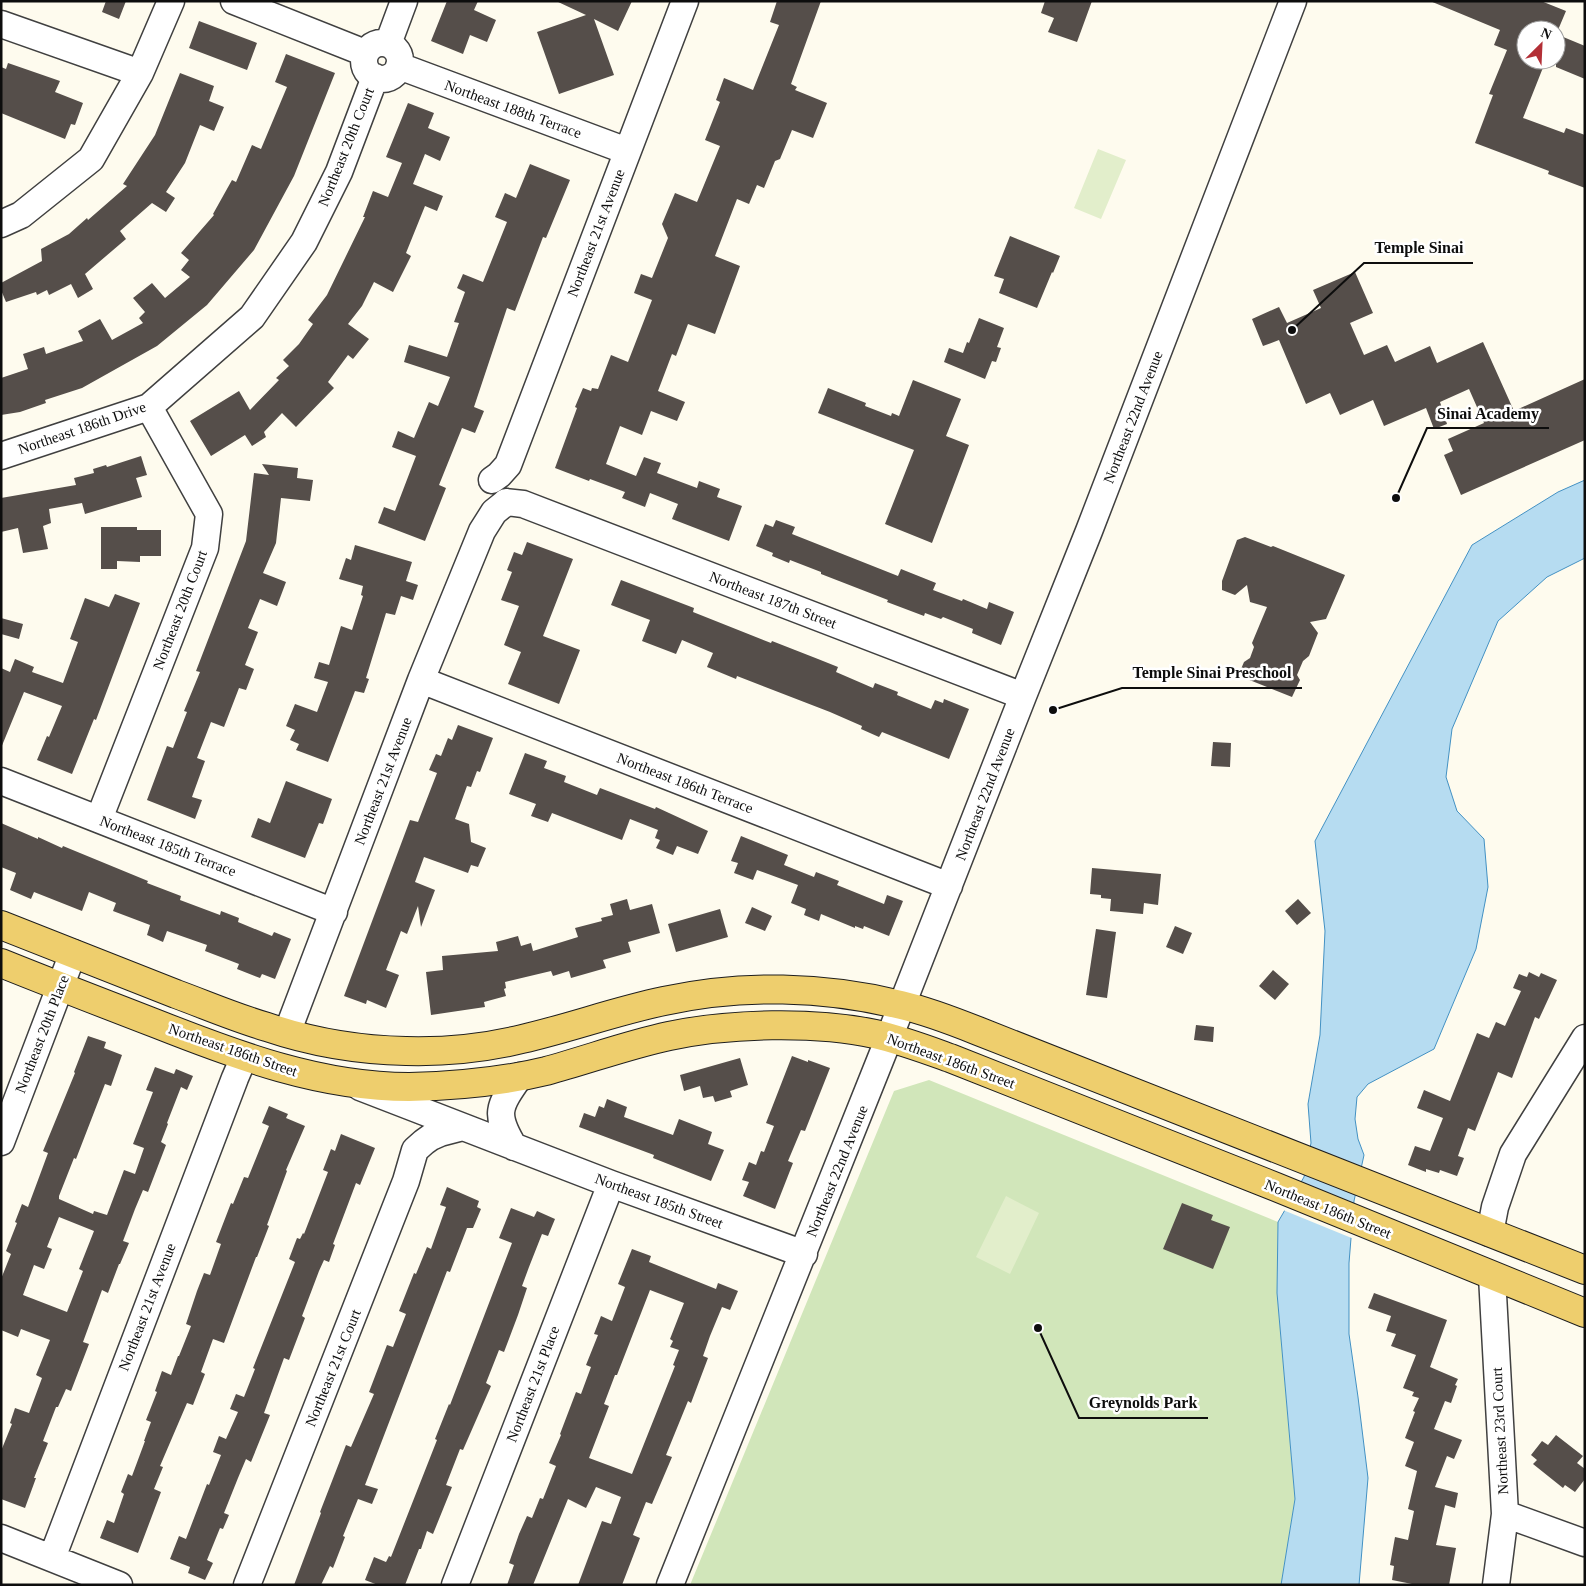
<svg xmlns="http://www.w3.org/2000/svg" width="1586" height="1586" viewBox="0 0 1586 1586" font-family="Georgia,serif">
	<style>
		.green { fill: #d1e6ba }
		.pitch { fill: #e2eecb }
		.water { fill: #b6dcf1; stroke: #4391c3 }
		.pier { fill: #fefbee }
		.building { fill: #554e4a; fill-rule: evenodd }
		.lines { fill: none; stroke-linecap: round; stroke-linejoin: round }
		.minor-casing { stroke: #404040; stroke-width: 29 }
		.major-casing { stroke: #1e1e1e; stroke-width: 30 }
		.minor { stroke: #fff; stroke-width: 26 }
		.major { stroke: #eece6d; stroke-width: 28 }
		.labels { text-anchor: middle; stroke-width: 5; stroke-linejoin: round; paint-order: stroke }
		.street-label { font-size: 15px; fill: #0d0d0d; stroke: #fff }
		.leader { fill: none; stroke: #0d0d0d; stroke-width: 2 }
		.callout-dot { fill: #0d0d0d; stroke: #fff; stroke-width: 2 }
		.callout-label { font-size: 16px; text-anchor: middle; font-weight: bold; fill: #0d0d0d; stroke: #fff; stroke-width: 5; stroke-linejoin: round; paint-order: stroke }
	</style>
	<rect width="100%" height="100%" fill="#fefbee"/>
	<path class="green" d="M929,1080L1278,1222L1277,1293L1295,1499L1281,1585H690L894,1091Z"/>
	<path class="pitch" d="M1098,149L1126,160L1101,219L1074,208Z
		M1006,1196L1039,1213L1010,1274L976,1257Z"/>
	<path class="water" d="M1585,480V558L1547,577L1498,621L1452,729L1446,777L1457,811L1484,839L1488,887L1476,949L1434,1049L1368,1084L1357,1097L1355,1119L1358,1139L1364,1155L1354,1201L1349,1263V1334L1358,1397L1368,1478L1359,1585H1281L1295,1499L1277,1293L1278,1222L1304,1177L1311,1143L1308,1104L1320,1035L1325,931L1315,841L1472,545L1558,492Z"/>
	<path class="pier" d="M1298,1182L1357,1205L1354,1239L1283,1210Z"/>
	<path class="building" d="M106,1H126L119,19L102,12Z
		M447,1H478L474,10L496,20L487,42L470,35L463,54L431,41Z
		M556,1H632L618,31L594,19L614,75L559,94L537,32L586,15Z
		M777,1H821L791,84L797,87L795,90L827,103L813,138L792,130L780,159L775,161L764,188L757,185L749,204L737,199L715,256L740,266L715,334L688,324L676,356L672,354L658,391L685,402L677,421L651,411L642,435L620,426L606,464L636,476L644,457L661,463L657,473L697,488L699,481L720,489L717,497L742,506L729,541L672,519L678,504L650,493L645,507L622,498L625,492L590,479L589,481L555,468L577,408L575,407L583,388L591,391L592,388L598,389L611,355L628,362L652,300L634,293L641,274L652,278L668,238L662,224L675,193L697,202L720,146L705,140L720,102L716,100L724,78L753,90L779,25L770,22Z
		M1045,1H1092L1077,42L1048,32L1054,18L1041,13Z
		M1430,1H1541L1566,11L1558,30H1526V60H1546L1523,118L1564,133L1566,128L1585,135V188L1548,174L1549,171L1475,143L1493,95L1489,94L1507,50L1494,45L1500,30Z
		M199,21L257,43L247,70L189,48Z
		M1556,34L1585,46V79L1556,67Z
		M286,54L335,73L294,176L254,250L207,305L157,346L82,388L45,400L46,403L20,412L1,415V378L28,369L23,354L44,347L46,354L83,341L78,331L100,319L112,340L143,323L139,318L145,312L133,298L152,283L165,298L190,277L181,270L189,260L181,253L214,215L213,214L232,180L236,182L252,145L261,149L287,87L275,82Z
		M8,63L60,81L55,92L83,103L75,125L71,124L65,139L1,113V67L6,69Z
		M180,73L214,86L209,101L224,107L214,131L200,125L185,163L166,192L175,198L166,212L152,203L120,231L126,239L85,274L93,289L78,298L71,284L49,295L47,290L37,295L36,292L6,302L1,290V283L42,261L41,249L69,234L87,218L88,220L127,186L123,184L155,135Z
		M408,103L434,113L428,128L450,137L440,161L425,154L413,184L443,196L437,211L425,206L406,253L411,256L393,292L374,282L362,306L348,324L369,339L353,359L348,355L328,382L334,388L296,427L282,413L264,432L266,437L252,446L245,435L211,456L190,421L239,391L250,410L279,380L276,378L289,366L283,360L299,344L313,324L308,320L327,295L365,217H363L373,191L388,197L402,163L386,157Z
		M530,164L570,180L546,238L543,237L515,311L507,308L474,407L484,411L475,433L462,428L439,485L446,488L425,541L378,523L384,507L395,511L416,456L392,447L398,431L414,438L429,402L438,406L450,377L404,362L409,345L447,357L459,323L454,322L465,292L457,288L463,274L483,282L507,222L495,217L505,193L516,198Z
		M1010,236L1060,256L1053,273L1052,272L1037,308L999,293L1004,279L994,276Z
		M1355,272L1373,313L1350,323L1364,355L1387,345L1395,362L1430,346L1437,363L1483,342L1514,411L1585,379V440L1461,495L1444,455L1453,451L1448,439L1484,423L1469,389L1440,402L1447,424L1434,429L1426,408L1384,426L1373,400L1340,415L1330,393L1306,404L1279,340L1263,346L1252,319L1279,307L1287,323L1321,308L1313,290Z
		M979,318L1004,328L997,347L1001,348L996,362L992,361L985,379L944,362L949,348L963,353L967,342L969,343Z
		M913,380L961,399L946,436L969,445L932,543L885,524L914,450L818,413L828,388L866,403L865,406L891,416L892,413L899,416Z
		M141,456L147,475L136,478L142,497L85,514L82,503L49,509L51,523L43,526L48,549L23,553L18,528L1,532V498L76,485L74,478L94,473L93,469L106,465L107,467Z
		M262,464L298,468L297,478L313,480L310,501L281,498L276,543L263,573L286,582L277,606L260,599L248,628L258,632L245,665L254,669L246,690L239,688L224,727L211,722L197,758L205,761L192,797L202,800L195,819L147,800L167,746L173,748L187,712L184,711L200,672L196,671L246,541L254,473L269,475Z
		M776,520L795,527L792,534L898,576L901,569L936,583L933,590L962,601L963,599L987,609L989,602L1014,612L1001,645L972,633L973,629L943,617L941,619L925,613L924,616L887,602L888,600L821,574V572L790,560L789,563L772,556L773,553L756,546L765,524L773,527Z
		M101,527H137V530H161V556H140V562L117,561V569H101Z
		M1245,537L1271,547L1273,546L1345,575L1326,619L1310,622L1318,633L1309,656L1303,661L1297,675L1300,680L1292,697L1242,677L1241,669L1244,662L1250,658L1254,647L1252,643L1267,607L1250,602L1247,585L1235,595L1222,590V581L1237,540Z
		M527,542L573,559L543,636L580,650L559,704L508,684L521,652L504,645L519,606L501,600L512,572L507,570L514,552L522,555Z
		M355,545L412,562L406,581L418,585L413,600L401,596L395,615L386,613L366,678L369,679L364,693L355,691L328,762L296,750L299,744L290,740L295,730L286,726L295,704L317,712L328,682L314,678L319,662L329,665L341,626L352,630L363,596L361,595L363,586L339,579L346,558L351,560Z
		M621,580L694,608L693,612L771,643L772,641L818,659L838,667L836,672L873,688L875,683L898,692L897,695L931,709L935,700L943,703L944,699L969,709L949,759L882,732L879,737L861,729L862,726L830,712L737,676L736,679L707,667L713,653L682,640L676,654L642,641L650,620L611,605Z
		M115,594L140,603L96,720L94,719L72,774L37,760L47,736L49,737L62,706L24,692L1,748V668L10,672L15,659L34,667L32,672L63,683L78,642L70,639L85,598L109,607Z
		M1,618L23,624L19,639L1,634Z
		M458,725L493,738L480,772L477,771L471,787L467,786L455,819L469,824L471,842L486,848L478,867L471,865L468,873L424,857L415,882L435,890L421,927L418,906L407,934L401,931L386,970L399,975L386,1008L367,1000L366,1004L344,996L410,820L418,822L437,773L429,770L436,754L441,756L448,738L452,740Z
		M1213,742L1231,743L1230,767L1211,766Z
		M525,753L547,761L544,768L566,776L564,782L597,795L600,788L655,809L656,807L708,831L698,854L677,846L673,855L656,848L660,840L655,838L658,830L630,819L622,840L552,813L548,822L531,816L536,804L509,794Z
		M286,781L332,799L323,824L319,823L305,858L251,837L258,818L270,823Z
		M1,823L38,839V837L62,848L63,846L148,881L147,883L181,896L180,900L220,915L221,911L239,918L238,922L272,936L274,932L291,939L275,979L262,974L260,978L237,969L239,964L205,951L207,945L167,931L163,942L147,935L150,925L113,911L116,903L89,892L82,911L34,892L31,899L10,890L16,873L1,867Z
		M741,836L788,855L784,865L814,877L816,872L839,881L837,885L884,904L887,895L903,901L889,936L864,926L863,929L855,926V928L821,914L819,921L804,915L806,909L791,903L798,885L757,870L753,880L734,873L738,863L731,861Z
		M1092,868L1161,874L1158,905L1144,903L1143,914L1110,911L1111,899L1101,898V895L1090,894Z
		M627,899L630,910L652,904L660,933L628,942L631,952L603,960L606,968L571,978L569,971L553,976L551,971L505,982L506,988L504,989L506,996L484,1002L485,1007L431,1015L426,972L443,970L442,956L498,951L496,942L518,936L521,946L531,943L533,951L578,937L575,928L602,921L601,918L613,915L610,904Z
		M1298,899L1311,913L1297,925L1285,911Z
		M752,907L772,916L765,931L745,923Z
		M720,909L728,937L676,952L668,924Z
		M1175,926L1192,933L1183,954L1166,947Z
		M1096,929L1116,932L1107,998L1086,995Z
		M1273,970L1289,984L1275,1000L1259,986Z
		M1529,972L1539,977L1541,973L1557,980L1539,1019L1535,1017L1512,1078L1498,1072L1475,1131L1468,1128L1458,1156L1464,1158L1457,1176L1440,1170L1439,1173L1426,1169V1172L1408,1165L1415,1146L1430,1151L1443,1118L1417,1108L1424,1090L1450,1101L1477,1033L1489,1038L1496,1022L1505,1026L1521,991L1513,988L1519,974L1527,977Z
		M1196,1025L1214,1027L1213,1042L1194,1040Z
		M88,1036L106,1042L104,1048L122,1055L111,1086L105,1084L76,1159L74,1158L59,1196V1199L93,1214L94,1211L107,1215L124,1170L135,1174L144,1148L133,1144L153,1092L146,1090L155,1067L174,1074L176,1069L193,1076L187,1090L181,1087L167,1123L168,1124L161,1142L166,1145L148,1192L143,1190L135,1209L123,1241L129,1243L120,1264H119L108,1293L102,1290L83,1342L89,1344L71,1391L66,1389L58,1407H56L43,1441L48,1443L34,1478H36L25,1508L1,1499V1451L12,1424L10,1423L15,1408L29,1413L42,1378L36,1375L50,1340L21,1329L18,1337L1,1330V1279L11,1254L6,1251L17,1223L15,1222L22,1204L28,1207L41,1172L48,1153L43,1151L75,1073L74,1072ZM59,1217L94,1231L79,1269L83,1271L67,1312L23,1295L34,1265L44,1269L52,1249L47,1247Z
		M792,1056L808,1062V1060L830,1068L805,1131L801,1130L788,1161L793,1163L775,1209L743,1196L749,1182L742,1180L749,1162L756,1165L761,1151L764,1152L774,1126L766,1123Z
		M740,1058L748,1085L730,1091L732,1097L715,1102L713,1096L703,1098L700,1086L684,1091L680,1075Z
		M607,1099L627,1107L624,1117L673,1135L679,1119L712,1132L708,1144L724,1150L711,1181L653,1158L654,1155L579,1127L584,1113L595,1117L599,1106L604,1108Z
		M269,1106L288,1114L286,1118L305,1126L286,1170L287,1171L267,1225L269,1226L257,1257H256L224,1343L213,1339L201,1372L205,1374L193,1405L187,1403L160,1466L163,1467L154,1489L161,1492L138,1553L100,1538L107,1520L114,1523L124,1494L121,1492L128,1474L132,1476L145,1441H144L151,1422L146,1420L157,1392L155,1391L162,1371L171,1375L178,1356H179L191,1326L186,1324L197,1291L204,1273L210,1275L221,1244L216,1242L231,1203L233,1204L244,1177L248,1178L269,1126L262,1123Z
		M341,1134L375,1148L360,1185L356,1183L333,1244L335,1245L329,1262L324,1260L319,1271L302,1316L305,1318L289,1360L284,1358L264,1413L270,1415L251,1462L246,1459L238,1478L224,1513L229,1515L223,1529L220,1528L207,1560L213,1563L205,1580L188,1573L190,1567L170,1559L179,1536L186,1539L207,1484L209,1485L221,1455L213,1452L219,1436L226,1439L238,1412L230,1409L236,1394L244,1397L255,1369L253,1368L295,1262L289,1259L297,1238L300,1239L303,1233L304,1234L328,1172L323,1170L331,1149L335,1151Z
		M447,1187L479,1201L477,1207L481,1209L473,1228H467L450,1272L447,1271L365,1485L378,1489L372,1504L358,1499L343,1536L345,1537L333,1568L330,1566L321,1585H294L321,1513L320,1512L346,1445L351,1447L374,1394L369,1392L387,1345L393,1347L406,1314L399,1311L414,1273L416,1274L427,1247L431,1249L446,1207L440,1205Z
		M1182,1203L1213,1215L1211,1220L1230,1227L1213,1269L1163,1249Z
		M511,1208L534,1217L537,1211L555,1219L548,1236L542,1234L529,1267L522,1286L527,1288L518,1315L504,1352L499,1350L486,1383L491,1386L463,1450L460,1449L446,1485L452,1487L433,1534L427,1531L421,1549H419L405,1585H378L365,1580L374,1557L386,1562L389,1556L391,1557L437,1440L435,1439L449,1404L450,1405L512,1243L499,1238Z
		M632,1249L651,1256L649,1262L716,1289L718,1283L738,1291L730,1310L722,1307L710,1336L703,1356L708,1358L691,1403L688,1401L666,1455L672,1457L652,1504L646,1502L633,1535L640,1538L622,1585H578L602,1521L611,1524L621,1497L596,1487L586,1508L568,1499L533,1585H507L514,1565L509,1563L519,1534L527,1516L532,1518L540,1498L543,1499L556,1466L549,1463L561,1435L560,1434L576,1392L581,1394L591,1367L586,1365L598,1335L594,1334L601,1316L612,1321L625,1287L618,1284ZM650,1290L684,1303L670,1339L673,1341L670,1347L679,1350L673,1365L675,1366L632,1474L589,1458L609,1406L604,1404L615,1375H617Z
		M1374,1293L1447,1320L1430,1367L1458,1379L1455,1385L1457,1386L1451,1403L1445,1401L1434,1429L1462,1440L1454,1459L1447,1456L1435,1487L1458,1493L1455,1508L1445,1505L1436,1545L1456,1548L1449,1585H1417L1392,1580L1394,1566L1390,1565L1395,1537L1408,1540L1414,1511L1408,1509L1417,1471L1405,1466L1414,1442L1405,1438L1415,1412L1413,1411L1419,1398L1412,1396L1414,1392L1403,1388L1416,1355L1391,1346L1396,1334L1386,1331L1391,1316L1368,1308Z
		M1556,1435L1583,1456L1577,1463L1585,1469V1479L1575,1492L1565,1485L1563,1488L1533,1464L1537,1460L1531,1455L1542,1441L1548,1445Z"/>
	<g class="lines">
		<g class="minor-casing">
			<path id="minor" d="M234,1L365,53
				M1,24L140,73
				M364 61a18 18 0 1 1 36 0a18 18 0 1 1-36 0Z
				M388,44L404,1
				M399,66L627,151
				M1,224L21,215L91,159L140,73L171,1
				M1,456L149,407L252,317L304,242L339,172L375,77
				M492,480L499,475L508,465L685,1
				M506,502L523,504L1023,696
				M421,680L949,886
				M1,781L334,912
				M99,819L205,548L209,514L149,407
				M287,1033L421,680L482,531L494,512L504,504
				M360,1087L611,1184L804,1254
				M1,1142L73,953
				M514,1147C494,1114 498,1107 520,1076
				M1490,1233L1495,1207L1513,1154L1585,1038
				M1492,1276L1505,1514L1496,1585
				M1505,1514L1585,1543
				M1,1538L119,1585
				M52,1558L235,1078L244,1057
				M247,1585L406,1181L415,1150L424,1142L431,1137L440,1133L463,1127
				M455,1585L611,1184
				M670,1585L889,1038L1023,696L1089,531L1293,1"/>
		</g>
		<g class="major-casing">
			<path id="major" d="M1,925C60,948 118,971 176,994C206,1005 236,1018 267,1027C311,1042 360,1050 406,1051C445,1052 485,1048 522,1039C570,1028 616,1011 664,1001C742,984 824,986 901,1005C927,1011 953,1021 978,1031L1585,1270
				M1,963C53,984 105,1004 157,1024C238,1056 321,1087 409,1087C455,1086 501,1082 546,1071C587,1060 627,1045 669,1036C729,1023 815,1021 875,1034C901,1040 925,1049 950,1058L1276,1187L1585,1313"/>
		</g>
		<use href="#minor" class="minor"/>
		<use href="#major" class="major"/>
	</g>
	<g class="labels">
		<g class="street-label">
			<text transform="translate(513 109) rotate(20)" y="5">Northeast 188th Terrace</text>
			<text transform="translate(346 147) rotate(-68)" y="5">Northeast 20th Court</text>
			<text transform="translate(596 233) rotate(-69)" y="5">Northeast 21st Avenue</text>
			<text transform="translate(1133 417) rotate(-69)" y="5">Northeast 22nd Avenue</text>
			<text transform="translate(82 428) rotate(-19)" y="5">Northeast 186th Drive</text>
			<text transform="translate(773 600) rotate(21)" y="5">Northeast 187th Street</text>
			<text transform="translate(180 610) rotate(-69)" y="5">Northeast 20th Court</text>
			<text transform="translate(383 781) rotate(-69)" y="5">Northeast 21st Avenue</text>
			<text transform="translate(685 783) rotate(21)" y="5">Northeast 186th Terrace</text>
			<text transform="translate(985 794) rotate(-69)" y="5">Northeast 22nd Avenue</text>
			<text transform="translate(168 846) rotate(21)" y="5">Northeast 185th Terrace</text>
			<text transform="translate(42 1034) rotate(-69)" y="5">Northeast 20th Place</text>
			<text transform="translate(233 1050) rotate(19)" y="5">Northeast 186th Street</text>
			<text transform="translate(951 1061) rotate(20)" y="5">Northeast 186th Street</text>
			<text transform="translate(837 1171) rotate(-68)" y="5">Northeast 22nd Avenue</text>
			<text transform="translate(659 1201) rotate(20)" y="5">Northeast 185th Street</text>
			<text transform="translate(1328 1209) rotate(22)" y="5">Northeast 186th Street</text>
			<text transform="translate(147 1307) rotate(-69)" y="5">Northeast 21st Avenue</text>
			<text transform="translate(333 1368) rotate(-68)" y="5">Northeast 21st Court</text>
			<text transform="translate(533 1384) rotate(-69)" y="5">Northeast 21st Place</text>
			<text transform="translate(1500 1431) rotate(-93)" y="5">Northeast 23rd Court</text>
		</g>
	</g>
	<path class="leader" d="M1292 330L1364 263H1473M1396 498L1427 428H1549M1053 710L1122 688H1302M1038 1328L1079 1418H1208"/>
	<g class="callout-dot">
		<circle cx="1292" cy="330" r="5"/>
		<circle cx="1396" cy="498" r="5"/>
		<circle cx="1053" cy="710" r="5"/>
		<circle cx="1038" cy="1328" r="5"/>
	</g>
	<g class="callout-label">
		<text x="1419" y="253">Temple Sinai</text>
		<text x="1488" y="419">Sinai Academy</text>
		<text x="1212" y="678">Temple Sinai Preschool</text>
		<text x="1143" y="1408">Greynolds Park</text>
	</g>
	<rect width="1586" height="1586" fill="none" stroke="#0d0d0d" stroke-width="5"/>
	<g transform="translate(1541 45) rotate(24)"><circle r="24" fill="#ffffff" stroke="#9e9e9e"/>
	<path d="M0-4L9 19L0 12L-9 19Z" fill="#b32f36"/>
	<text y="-8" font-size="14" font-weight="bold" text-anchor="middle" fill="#0d0d0d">N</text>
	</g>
</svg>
